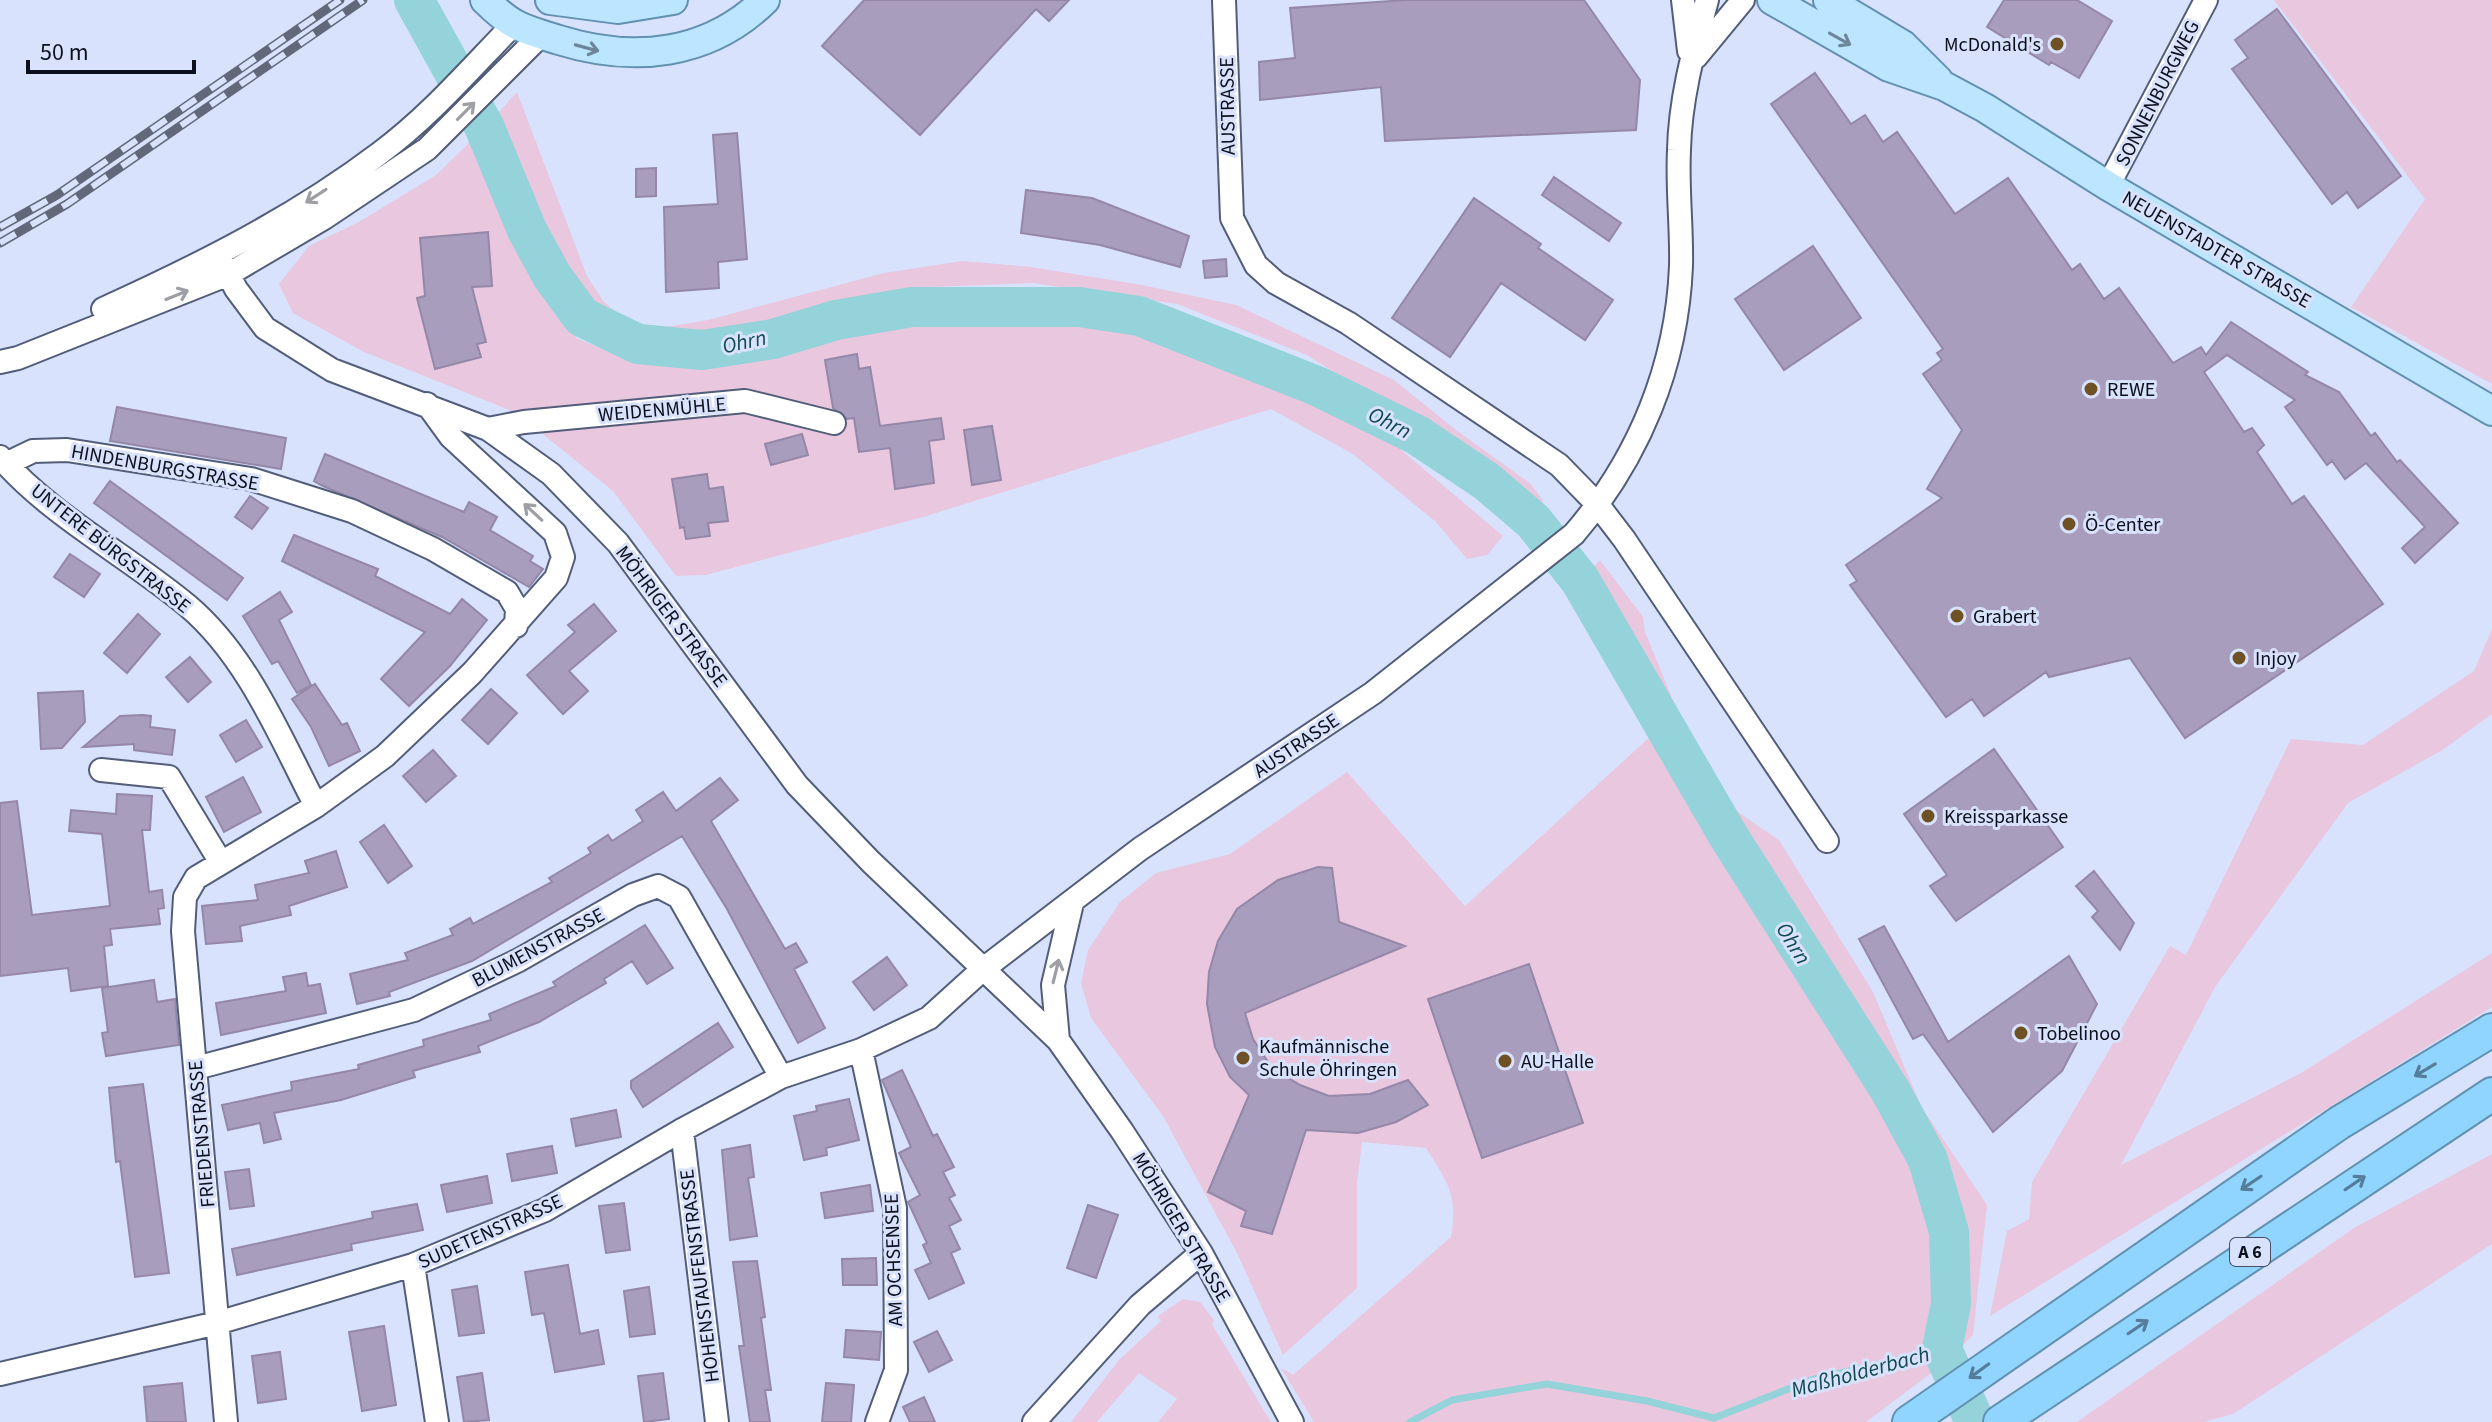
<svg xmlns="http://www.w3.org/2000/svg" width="2492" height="1422" viewBox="0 0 2492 1422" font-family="'Source Sans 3',sans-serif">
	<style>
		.green { fill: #e8c7df }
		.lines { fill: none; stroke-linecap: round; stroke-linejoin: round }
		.stream { stroke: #94d3d9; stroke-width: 7 }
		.river { stroke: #94d3d9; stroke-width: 40 }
		.building { fill: #a99dbd; stroke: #9487a7; stroke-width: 2 }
		.minor-casing { stroke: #525d7a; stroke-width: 26 }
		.major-casing { stroke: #6290b0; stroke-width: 32 }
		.highway-casing { stroke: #6290b0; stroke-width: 36 }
		.minor { stroke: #fff; stroke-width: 22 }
		.major { stroke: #bce6ff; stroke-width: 28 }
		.highway { stroke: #90d5ff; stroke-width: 32 }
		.rail-casing { stroke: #61687a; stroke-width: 9 }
		.rail { stroke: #d8e2fd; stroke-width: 6; stroke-dasharray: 18; stroke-linecap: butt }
		.oneway { stroke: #6d8699 }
		.oneway2 { stroke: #9e9fa4 }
		.oneway3 { stroke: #557c99 }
		.poi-dot { fill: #6e5225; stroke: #d8e2fd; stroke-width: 3 }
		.labels { text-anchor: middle; stroke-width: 6; stroke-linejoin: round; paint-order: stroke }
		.shield { fill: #d8e2fd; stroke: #494f60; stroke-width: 2 }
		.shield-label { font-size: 18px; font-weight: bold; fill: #0c101c }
		.poi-label { font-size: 20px; fill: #0c101c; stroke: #d8e2fd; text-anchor: start }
		.street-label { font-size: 20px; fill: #0c101c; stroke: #d8e2fd }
		.water-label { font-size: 22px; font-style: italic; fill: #104a4e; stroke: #d8e2fd }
	</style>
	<rect width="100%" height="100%" fill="#d8e2fd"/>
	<path class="green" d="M2274,0H2492V384L2351,307L2425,199Z
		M517,92L587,276L604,302L628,322L666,327L708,320L884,273L962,261L1031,267L1142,285L1236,305L1394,380L1456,430L1531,484L1543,501L1534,518L1460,453L1307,355L1177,304L1033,283L909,288L709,334L663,339L619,332L585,313L491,121Z
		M474,133L576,338L637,363L713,357L846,327L939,313L1082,324L1169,340L1306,398L1399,448L1503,536L1487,555L1467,559L1436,522L1353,454L1271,409L923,517L706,575L676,576L613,491L517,413L364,352L293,313L279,284L309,246L359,222L436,175L467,145Z
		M1600,560L1643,617L1645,632L1675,705L1735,810L1779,840L1873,992L1921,1106L1987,1205L1973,1335L1947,1361L1866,1422H1314L1281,1368L1293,1375L1451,1237C1458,1194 1448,1183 1426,1148L1362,1142L1357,1183V1288L1283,1355L1238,1255L1163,1116L1091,1018L1081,983L1088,950L1120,902L1156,873L1230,854L1347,772L1465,906L1664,724L1580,580Z
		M2492,629V714L2444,749L2348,803L2215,987L2121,1165L2301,1073L2492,953V1007L1990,1316L2007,1231L2029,1219L2032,1182L2170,946L2186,955L2291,739L2363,745L2474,671Z
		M2492,1154V1244L2233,1414L2204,1422H2077L2354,1228Z
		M1183,1299L1200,1302L1214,1320L1212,1324L1271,1422H1158L1177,1399L1139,1373L1097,1422H1071L1119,1360L1161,1321L1158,1316Z"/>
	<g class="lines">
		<path class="stream" d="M1410,1422L1452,1400L1547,1384L1647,1401L1714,1418L1811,1380L1942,1349"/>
		<path class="river" d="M414,0L484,126L527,230L552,276L582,317L638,344L702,350L773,339L836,320L912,307H1079L1139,316L1317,386L1417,435L1486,481L1533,521L1580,580L1729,837L1890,1090L1928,1160L1949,1232L1951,1304L1942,1349L1975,1422"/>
	</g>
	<path class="building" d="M864,0H1069L1049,21L1036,9L920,135L822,46Z
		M1406,0H1584L1640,80L1636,130L1385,141L1381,87L1260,100L1259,62L1295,58L1290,8Z
		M2004,0H2077L2112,21L2079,78L2051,62L2049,65L1987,27Z
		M2277,9L2401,176L2358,208L2347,192L2332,204L2232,69L2248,58L2235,40Z
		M1815,73L1851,124L1865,115L1883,142L1897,132L1955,214L2008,178L2072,270L2080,264L2104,299L2119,288L2173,363L2201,347L2206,355L2231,322L2308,372L2305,375L2339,392L2371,436L2375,433L2397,462L2400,460L2458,523L2415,563L2402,548L2425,527L2366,463L2345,479L2332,461L2327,465L2285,407L2295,400L2227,355L2204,372L2244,432L2252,428L2264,445L2257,452L2292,504L2304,496L2383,604L2185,738L2130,658L2049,677L2046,672L1984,716L1972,699L1946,717L1850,585L1857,581L1846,565L1942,498L1927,489L1962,430L1923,374L1942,360L1937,353L1943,349L1771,104Z
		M737,133L747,259L718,262L719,288L666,292L664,207L718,204L713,135Z
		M656,168V196L636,197V169Z
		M1554,177L1621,223L1609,241L1542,195Z
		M1026,190L1092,198L1189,236L1180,267L1100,245L1021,233Z
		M1474,198L1541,244L1538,248L1613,300L1585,340L1501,283L1450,357L1392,318Z
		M488,232L492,286L472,287L486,342L477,344L481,357L435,369L417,298L425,296L420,238Z
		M1813,246L1861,318L1784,370L1735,299Z
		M1226,259L1227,276L1205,278L1203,261Z
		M857,354L859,369L870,367L880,426L941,418L944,439L929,441L934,483L895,489L890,448L859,452L854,418L847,419L833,408L825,360Z
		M117,407L286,438L281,469L110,441Z
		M992,426L1001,480L972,485L964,430Z
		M802,434L808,455L771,465L765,444Z
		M325,454L464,512L469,502L497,517L490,530L533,556L530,561L543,569L529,587L442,537L323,486L314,481Z
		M707,474L709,489L723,487L728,521L708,523L710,536L686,539L684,527L680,528L672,479Z
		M110,481L243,578L227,600L94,503Z
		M250,496L268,508L252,529L235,517Z
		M294,535L378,569L375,576L450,614L462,599L487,620L450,666L409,706L381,679L425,632L282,561Z
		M70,554L100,574L84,597L54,577Z
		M280,592L292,612L279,620L311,685L297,693L278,661L272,664L243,616Z
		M594,604L616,631L569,671L588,691L563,714L527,675L575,632L568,625Z
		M138,614L160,634L127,673L104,653Z
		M190,657L211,682L188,702L166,677Z
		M315,684L342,725L347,723L360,751L329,766L311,727L292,699Z
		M491,689L517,713L488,744L462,720Z
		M83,691L85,722L62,748L41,749L38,693Z
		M142,715L151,716L150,727L175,730L172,755L134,750V744L83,747L120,716Z
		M246,720L262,747L236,762L220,735Z
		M1994,749L2063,847L1956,921L1930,886L1947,875L1904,814Z
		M433,750L456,776L426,802L403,776Z
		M243,777L261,812L224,832L206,797Z
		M720,778L738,800L711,821L785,949L796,943L807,962L794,969L825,1028L798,1043L727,909L682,836L472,961L389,992L390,996L357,1004L350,974L408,960L405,953L453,935L450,929L470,918L473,924L552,882L549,878L591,853L588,848L608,835L612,841L643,821L636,810L663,792L676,811Z
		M117,794L152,796L150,830H142L149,892L162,890L164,908L158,909L160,924L110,929L112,945L104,946L108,986L71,991L68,968L0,976V803L17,801L32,915L110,906L102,834L69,831L71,810L116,814Z
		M384,825L412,866L388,883L360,842Z
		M336,851L347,887L289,906L291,915L240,926L242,941L206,944L202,906L258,900L255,885L309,873L305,861Z
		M1318,867L1332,868L1339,922L1405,946L1245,1013L1253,1039L1272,1068L1300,1085L1329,1096L1370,1094L1408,1080L1428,1105L1396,1122L1358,1133L1306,1130L1272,1234L1241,1226L1246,1211L1208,1192L1249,1095L1230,1077L1215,1047L1207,1004L1209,972L1218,941L1237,909L1278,880Z
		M2094,871L2134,923L2120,950L2092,917L2098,911L2076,886Z
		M645,925L673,968L647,984L632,961L604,979L606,983L539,1022L478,1046L480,1052L413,1071L415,1077L341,1100L274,1113L281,1139L264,1143L260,1123L228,1130L222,1105L292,1090L291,1082L359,1069L358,1065L424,1046L423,1040L491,1020L489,1014L556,986L553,982Z
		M1884,926L1948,1042L2069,956L2097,1004L2062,1071L1993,1132L1923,1034L1913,1039L1859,939Z
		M887,957L907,985L874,1010L853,982Z
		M1529,964L1583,1123L1482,1158L1428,999Z
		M306,973L308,986L320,984L326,1013L221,1035L216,1003L286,991L283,977Z
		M154,980L157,1002L175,999L179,1045L106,1056L102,1033L108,1032L102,988Z
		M718,1023L733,1047L643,1107L631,1088V1081Z
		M902,1070L933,1136L937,1134L954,1167L943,1172L955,1195L949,1198L961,1220L949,1226L960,1249L951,1253L964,1283L929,1299L915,1270L931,1263L923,1245L927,1243L908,1202L920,1195L899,1153L911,1147L882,1080Z
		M143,1084L169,1273L135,1277L120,1161L116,1162L109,1088Z
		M849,1099L859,1140L826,1148L827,1155L804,1160L794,1116L817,1111L816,1106Z
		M616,1110L621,1137L576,1146L571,1119Z
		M750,1145L754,1177L748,1178L757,1236L730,1240L722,1150Z
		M552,1146L557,1173L512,1181L507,1154Z
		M249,1169L254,1206L230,1209L225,1172Z
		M487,1176L492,1203L447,1212L441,1185Z
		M870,1185L873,1211L825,1218L821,1193Z
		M624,1203L630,1250L606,1253L599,1206Z
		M417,1204L423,1230L351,1244L352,1250L237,1275L232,1249L373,1218L372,1212Z
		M1088,1205L1118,1215L1096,1278L1067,1268Z
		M876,1258L877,1285H843L842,1259Z
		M757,1261L765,1317L761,1318L771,1390H765L770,1422H750L739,1346H744L733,1262Z
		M568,1265L580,1334L598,1330L604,1364L555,1372L544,1313L532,1315L525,1272Z
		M477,1286L484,1333L459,1336L452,1290Z
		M649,1287L655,1334L630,1337L624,1291Z
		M384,1326L396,1405L362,1411L349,1332Z
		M846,1330L881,1332L879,1360L844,1357Z
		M937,1331L952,1360L929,1372L914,1342Z
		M280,1352L286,1399L258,1403L252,1356Z
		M482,1373L489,1420L464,1422L457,1377Z
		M663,1373L669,1419L644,1422L638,1376Z
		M182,1383L186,1422H147L144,1387Z
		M826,1383L854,1385L851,1422H822Z
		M924,1397L935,1422H910L903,1407Z"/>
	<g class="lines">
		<g class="minor-casing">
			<path id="minor" d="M1224,0L1232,218L1256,265L1276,283L1348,323L1559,465L1598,505L1624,539L1827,841
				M1683,0L1689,51
				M1696,57L1743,0
				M2108,186L2206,0
				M219,256L236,289L265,328L332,370L488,429L551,474L618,543L797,785L871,862L1058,1040L1122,1131L1201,1253L1292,1422
				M103,309C200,265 294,218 380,153C429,117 470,69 512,26
				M0,362L18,358L229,274L324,218L427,149L541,35
				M488,429L524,422L745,401L834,423
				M0,457C52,517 127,555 188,606C248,657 280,737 316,806
				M6,464L33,451L67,450L251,479L352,511L433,549L507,592L517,609L516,626
				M101,770L169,777L220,861
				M1058,1040L1053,985L1072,903
				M861,1050L895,1208L896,1370L877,1422
				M196,1068L414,1010L519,960L633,895L658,886L679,897L781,1077
				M682,1130L717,1422
				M413,1265L437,1422
				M0,1374L217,1323L413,1265L545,1210L682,1130L781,1077L861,1050L929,1018L982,970L1140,849L1373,693L1574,534C1639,458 1677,366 1681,266C1682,228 1677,189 1679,150C1680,99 1694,49 1707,0
				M226,1422L183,931L185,897L196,878L316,806L385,756L472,673L556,578L563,557L555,533L451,437L427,404
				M1034,1422L1140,1305L1201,1253"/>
		</g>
		<g class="major-casing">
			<path id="major" d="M485,0C512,27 523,29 559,40C633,63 708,56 765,0
				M550,0L618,9L673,0
				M1772,0L1889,67L1944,86L1985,108L2108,186L2492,411
				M1828,0L1903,45L1938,80"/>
		</g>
		<g class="highway-casing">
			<path id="highway" d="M1909,1422L2339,1123L2492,1030
				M2000,1422L2492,1094"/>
		</g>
		<use href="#minor" class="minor"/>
		<use href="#major" class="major"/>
		<use href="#highway" class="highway"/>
		<g class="rail-casing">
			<path id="rail" d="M0,227L57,195L340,0
				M0,243L67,204L363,0"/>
		</g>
		<use href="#rail" class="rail"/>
	</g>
	<defs><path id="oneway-shaft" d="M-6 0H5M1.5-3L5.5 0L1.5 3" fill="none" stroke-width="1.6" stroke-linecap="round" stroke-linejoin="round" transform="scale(2)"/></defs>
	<g class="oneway">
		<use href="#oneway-shaft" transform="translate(1840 39) rotate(29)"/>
		<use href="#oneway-shaft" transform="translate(587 48) rotate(15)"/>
	</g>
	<g class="oneway2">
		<use href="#oneway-shaft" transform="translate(466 111) rotate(-45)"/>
		<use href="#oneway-shaft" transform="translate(316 196) rotate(147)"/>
		<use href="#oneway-shaft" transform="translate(177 295) rotate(-22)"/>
		<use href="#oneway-shaft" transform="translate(533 512) rotate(-137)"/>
		<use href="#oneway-shaft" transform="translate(1056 971) rotate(-76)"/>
	</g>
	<g class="oneway3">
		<use href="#oneway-shaft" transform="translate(2425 1070) rotate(149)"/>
		<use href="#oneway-shaft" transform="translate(2251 1183) rotate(146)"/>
		<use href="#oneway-shaft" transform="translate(2355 1183) rotate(-34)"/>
		<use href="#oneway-shaft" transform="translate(2138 1327) rotate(-34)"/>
		<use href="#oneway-shaft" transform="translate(1979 1371) rotate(144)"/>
	</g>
	<g class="poi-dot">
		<circle cx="2057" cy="44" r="8"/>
		<circle cx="2091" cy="389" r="8"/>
		<circle cx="2069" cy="524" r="8"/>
		<circle cx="1957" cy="616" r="8"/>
		<circle cx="2239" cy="658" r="8"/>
		<circle cx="1928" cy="816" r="8"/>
		<circle cx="2021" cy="1033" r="8"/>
		<circle cx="1243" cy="1058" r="8"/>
		<circle cx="1505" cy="1061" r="8"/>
	</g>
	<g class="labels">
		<rect class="shield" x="2230" y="1238" width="40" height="28" rx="6"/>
		<g class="shield-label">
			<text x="2250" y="1258">A 6</text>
		</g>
		<g class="poi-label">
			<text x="2041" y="51" text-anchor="end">McDonald's</text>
			<text x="2107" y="396">REWE</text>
			<text x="2085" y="531">Ö-Center</text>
			<text x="1973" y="623">Grabert</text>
			<text x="2255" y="665">Injoy</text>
			<text x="1944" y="823">Kreissparkasse</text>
			<text x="2037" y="1040">Tobelinoo</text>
			<text x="1259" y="1053">Kaufmännische<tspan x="1259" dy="23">Schule Öhringen</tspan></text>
			<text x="1521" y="1068">AU-Halle</text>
		</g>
		<g class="street-label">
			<text transform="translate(2157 93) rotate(-63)" y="7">SONNENBURGWEG</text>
			<text transform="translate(1227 106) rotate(-91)" y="7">AUSTRASSE</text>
			<text transform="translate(2217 249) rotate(30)" y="7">NEUENSTADTER STRASSE</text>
			<text transform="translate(662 409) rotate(-5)" y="7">WEIDENMÜHLE</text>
			<text transform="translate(165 467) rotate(10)" y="7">HINDENBURGSTRASSE</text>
			<text transform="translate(111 548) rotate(38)" y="7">UNTERE BÜRGSTRASSE</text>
			<text transform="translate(672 616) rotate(53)" y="7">MÖHRIGER STRASSE</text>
			<text transform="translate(1296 745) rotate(-34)" y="7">AUSTRASSE</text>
			<text transform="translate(538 947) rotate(-28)" y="7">BLUMENSTRASSE</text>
			<text transform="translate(201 1134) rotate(-95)" y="7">FRIEDENSTRASSE</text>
			<text transform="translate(1182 1227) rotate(59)" y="7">MÖHRIGER STRASSE</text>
			<text transform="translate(490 1231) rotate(-24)" y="7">SUDETENSTRASSE</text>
			<text transform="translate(893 1260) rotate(-92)" y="7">AM OCHSENSEE</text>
			<text transform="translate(699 1276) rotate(-97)" y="7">HOHENSTAUFENSTRASSE</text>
		</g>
		<g class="water-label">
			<text transform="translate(744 341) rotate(-12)" y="8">Ohrn</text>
			<text transform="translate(1390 422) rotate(27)" y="8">Ohrn</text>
			<text transform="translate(1794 943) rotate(58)" y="8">Ohrn</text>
			<text transform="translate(1860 1371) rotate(-15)" y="8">Maßholderbach</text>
		</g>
	</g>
	<path d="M28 60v12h166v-12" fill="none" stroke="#0c101c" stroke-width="4"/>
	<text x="40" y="60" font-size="24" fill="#0c101c" stroke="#d8e2fd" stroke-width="6" paint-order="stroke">50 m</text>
</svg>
